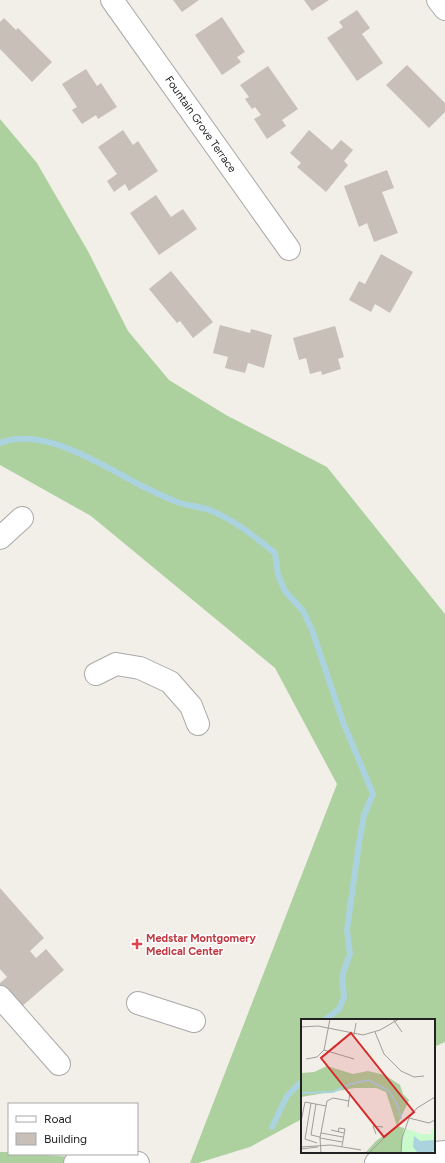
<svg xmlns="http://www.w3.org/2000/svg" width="445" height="1163" viewBox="0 0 445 1163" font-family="Figtree,sans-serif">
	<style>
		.forest { fill: #add19e }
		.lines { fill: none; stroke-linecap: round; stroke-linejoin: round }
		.stream { stroke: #aad3df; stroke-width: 6 }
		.building { fill: #c7bfb8 }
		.minor-casing { stroke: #a9a9a9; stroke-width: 24 }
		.minor { stroke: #fff; stroke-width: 22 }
		.health-dot { fill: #e0444e; stroke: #fff; stroke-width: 1.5 }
		.labels { text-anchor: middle; stroke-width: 3; stroke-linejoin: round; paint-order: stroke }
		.street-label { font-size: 11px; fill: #222; stroke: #fff }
		.health-label { font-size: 11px; font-weight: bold; fill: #be3a42; stroke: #fff; text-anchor: start }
		.inset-river { fill: none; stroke: #aad3df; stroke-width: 2 }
		.inset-road { fill: none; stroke: #9f9d99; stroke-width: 1 }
		.view { fill: #d62828; fill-opacity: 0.15; stroke: #d62828; stroke-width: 2 }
		.inset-edge { fill: none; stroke: #222; stroke-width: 2 }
	</style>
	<rect width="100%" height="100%" fill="#f2efe9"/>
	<path class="forest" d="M0,119L37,163L89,253L128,331L169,380L226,415L327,467L445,614V1042L434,1047V1020H302V1119L250,1147L198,1163H190L337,784L275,668L91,516L0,465Z
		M0,1152H9V1154H32L151,1163H0Z"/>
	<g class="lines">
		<path class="stream" d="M0,443C44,425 106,468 144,487C155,492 168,499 180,503C190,506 202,507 212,511C236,521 255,537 275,553L278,575L285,591L303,611L312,630L343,722L373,794L364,815L359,843L347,930L350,954L342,976L344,997L339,1009L325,1020
			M272,1127L287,1096L302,1081"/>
	</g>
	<path class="building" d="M173,0H199L182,12Z
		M304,0H329L312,11Z
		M357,10L370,28L362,34L383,63L357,81L327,38L343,27L339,22Z
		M222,17L245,52L237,57L241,62L222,75L195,35Z
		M4,18L16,30L18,28L52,62L32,82L0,49V22Z
		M407,65L445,103V112L429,128L386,85Z
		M268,66L298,109L282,120L286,126L267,139L254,119L261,115L255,107L252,109L245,99L249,97L240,85Z
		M86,69L97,86L101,83L117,107L98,119L96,115L82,124L72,110L77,107L62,84Z
		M123,130L133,145L138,141L158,171L129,191L125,184L114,192L107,181L117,174L98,147Z
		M309,130L332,150L341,140L353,150L344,161L348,165L326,192L297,167L301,163L290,153Z
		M387,170L394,188L382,192L398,233L374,242L367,223L359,227L344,186Z
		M156,195L171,217L183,209L197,229L159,255L130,213Z
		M381,254L413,272L390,313L375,304L371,312L349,300L359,281L365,284Z
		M171,271L213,322L193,338L180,321L177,323L149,289Z
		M220,325L250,333L251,329L272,335L264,368L248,363L245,373L225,368L228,357L213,353Z
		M335,326L344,357L338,359L341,369L322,375L321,371L310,374L306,358L299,360L293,338Z
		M0,888L44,938L30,951L36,958L46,949L64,970L20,1008L0,985V983L7,977L0,969Z"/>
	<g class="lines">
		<g class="minor-casing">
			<path id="minor" d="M112,0L289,249
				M438,0L445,9
				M0,538L22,518
				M96,674L116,664L140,668L170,682L191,706L198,724
				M0,997L59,1064
				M138,1003L194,1021
				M75,1163L120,1161L138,1163
				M376,1163L408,1156L445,1152"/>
		</g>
		<use href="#minor" class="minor"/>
	</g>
	<path class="health-dot" d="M135 938h4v4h4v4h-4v4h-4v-4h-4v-4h4z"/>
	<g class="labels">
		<g class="street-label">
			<text transform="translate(201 124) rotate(55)" y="4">Fountain Grove Terrace</text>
		</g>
		<g class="health-label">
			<text x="146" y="942">Medstar Montgomery<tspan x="146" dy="13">Medical Center</tspan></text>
		</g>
	</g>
	<g transform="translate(301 1019)">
		<rect width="134" height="134" fill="#f2efe9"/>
		<path d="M26,47L52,55L67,52L84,56L99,66L102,75L108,81L96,107L103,109L100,134H64L75,122L96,107L85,73L75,69H54L0,78V54L13,53Z" fill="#add19e"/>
		<path d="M103,109L120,115H131L129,112L132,110L134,134H100Z" fill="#c8facc"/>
		<path d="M113,117L119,122L134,121V131L128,134H117L112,128Z" fill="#aad3df"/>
		<path class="inset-river" d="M0,74L32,73L49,65L68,61L88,72L97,87L100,100"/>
		<path class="inset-road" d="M92,0L101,13M0,8L17,7L62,16L79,11L98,0M74,13L83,35L100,52L113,58L123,57M53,16L55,4M23,31L53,40M5,40L16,38L23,31L29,0M10,84L4,120L16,124M15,85L10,116L19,118M47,88L49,73M108,99L128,104L134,101M0,103L4,83L25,87M30,111L43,114M37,113L38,109L44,110L41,127M20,114L42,118M75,115L72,107L82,108M19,119L41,123M0,128L30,126L60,131M0,130L17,128M20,134L19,119L26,82L32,79L48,82M68,134L93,109M100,134L101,119L108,99L116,89L134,78"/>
		<path class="view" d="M50,14L113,93L83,118L20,39Z"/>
		<rect width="134" height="134" class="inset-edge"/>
	</g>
	<rect x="8" y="1103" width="130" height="52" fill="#ffffff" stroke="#a7a7a7"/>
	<rect x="16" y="1116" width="20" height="6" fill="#ffffff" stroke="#a7a7a7"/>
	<text x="44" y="1123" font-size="12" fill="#222222">Road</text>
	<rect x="16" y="1133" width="20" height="12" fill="#c7bfb8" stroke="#a7a7a7"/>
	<text x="44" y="1143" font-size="12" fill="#222222">Building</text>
</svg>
